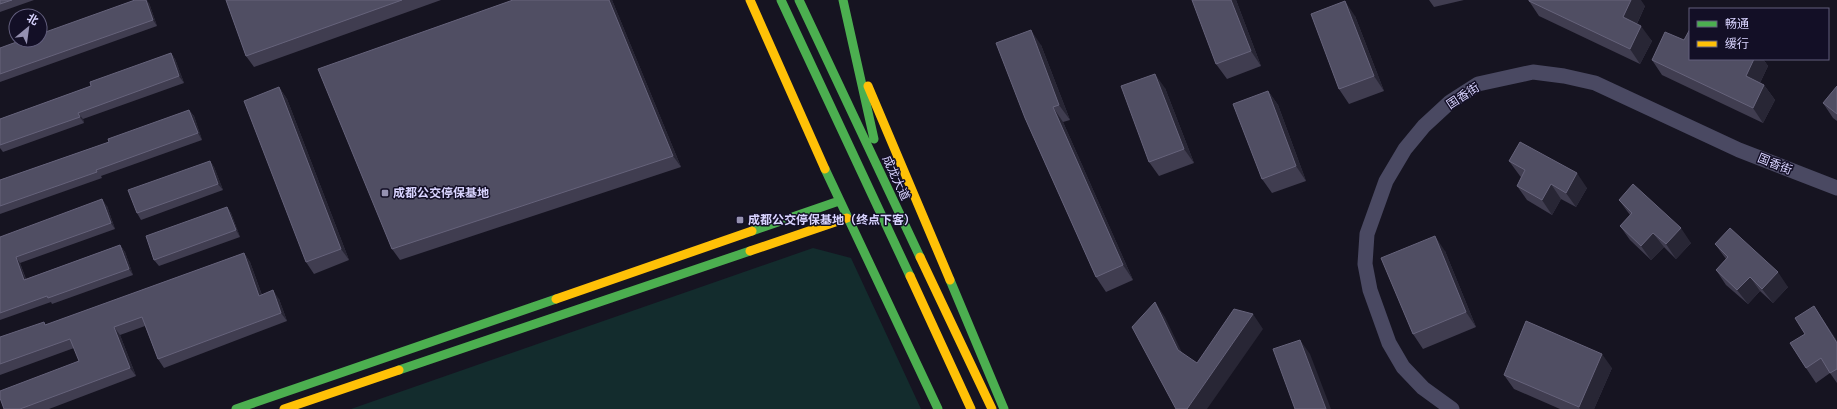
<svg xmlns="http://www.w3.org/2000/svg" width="1837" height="409" viewBox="0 0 1837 409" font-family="'Open Sans','Noto Sans SC',sans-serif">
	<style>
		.green { fill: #132c2d }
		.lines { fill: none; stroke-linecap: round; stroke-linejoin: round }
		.street { stroke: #4a4962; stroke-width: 15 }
		.fast { stroke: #4caf50; stroke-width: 9 }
		.slow { stroke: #ffc107; stroke-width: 9 }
		.wall { fill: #403d50 }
		.shaded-wall { fill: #282635 }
		.building { fill: #504e63; stroke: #66637b }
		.poi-dot { fill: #9591b1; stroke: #130f26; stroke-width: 1.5 }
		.labels { text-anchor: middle; stroke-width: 3; stroke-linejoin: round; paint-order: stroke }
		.street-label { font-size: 12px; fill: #d9d4ff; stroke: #130f26 }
		.poi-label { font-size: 12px; font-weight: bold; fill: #d9d4ff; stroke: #130f26; text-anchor: start }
	</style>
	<rect width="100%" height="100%" fill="#161421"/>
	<path class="green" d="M813,248L851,258L921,409H351Z"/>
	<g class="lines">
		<path class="street" d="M1452,409L1423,388L1403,367L1389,343L1370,290L1365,264L1367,234L1386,181L1405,149L1424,126L1450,102L1478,84L1533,72L1564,76L1595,83L1739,150L1837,188"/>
		<path class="fast" d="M781,0L910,276
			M799,0L920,257
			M843,0L874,139
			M825,169L938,409
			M752,231L839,201
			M950,280L1004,409
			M399,370L750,251
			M236,409L556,299"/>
		<path class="slow" d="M750,0L825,169
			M868,86L950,280
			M750,251L847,218
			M920,257L992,409
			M910,276L971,409
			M556,299L752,231
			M284,409L399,370"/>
	</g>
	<path class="wall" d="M0,0H34L0,12Z
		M226,0H441L254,67L246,56Z
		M513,0H612L681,167L400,260L392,249Z
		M1236,0L1261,66L1227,79L1216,64Z
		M1429,0H1464L1434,7Z
		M1529,1L1645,6L1637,24L1652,41L1640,64L1539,16Z
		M149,3L157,26L0,82V48Z
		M1355,16L1384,91L1349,104L1339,89Z
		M1041,45L1070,120L1063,122L1133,280L1106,292L1096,277L1025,118Z
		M171,53L175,59L184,83L83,119L84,123L3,152L0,148V119L91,86Z
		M1690,59H1763L1768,66L1760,83L1764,85L1775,100L1763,123L1662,75L1652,60Z
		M1837,86V121L1833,118L1823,103Z
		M279,87L287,99L349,260L314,274L306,262Z
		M1165,88L1194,163L1159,176L1149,162Z
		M1268,91L1278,105L1306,181L1272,193L1262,179Z
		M189,110L194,116L202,140L101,176L102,178L0,214V180L109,142Z
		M210,161L214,167L223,190L141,220L137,213Z
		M1509,161L1587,188L1576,207L1561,199L1552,215L1527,200L1517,186L1521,177L1520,176Z
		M1619,200L1691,243L1676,259L1664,247L1651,260L1630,240L1620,226L1630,215Z
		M107,206L115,229L20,263L26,279L120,245L125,252L133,275L52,304L51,302L0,320V237Z
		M227,207L231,213L240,237L159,266L154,260Z
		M1715,244L1788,287L1773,303L1760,291L1748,304L1726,285L1716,270L1726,259Z
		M1445,251L1476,327L1423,349L1413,334Z
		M244,253L250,262L262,295L279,299L287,321L164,368L158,359L145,326L120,335L136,376L49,409H4L79,361L74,348L0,375V337L46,325Z
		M1814,306L1837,341V383L1830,373L1816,383L1806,368L1805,334Z
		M1612,368L1594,409H1560L1514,389L1504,375Z"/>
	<path class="shaded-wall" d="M146,0H147L149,3L157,26L153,20Z
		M609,0H612L681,167L673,156Z
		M1231,0H1236L1261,66L1251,51Z
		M1631,0H1641L1645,6L1633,32L1623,17Z
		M1345,1L1355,16L1384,91L1374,76Z
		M1641,26L1652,41L1640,64L1630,49Z
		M1031,30L1041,45L1070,120L1059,105Z
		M171,53L175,59L184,83L179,76Z
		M1754,59H1763L1768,66L1756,91L1746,76Z
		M1155,74L1165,88L1194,163L1184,149Z
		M1764,85L1775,100L1763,123L1753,108Z
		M279,87L287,99L349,260L341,249Z
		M1268,91L1278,105L1306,181L1296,166Z
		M1053,107L1063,122L1133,280L1123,265Z
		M189,110L194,116L202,140L198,133Z
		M78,113L83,119L84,123L80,117Z
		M210,161L214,167L223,190L218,184Z
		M1577,173L1587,188L1576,207L1566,193Z
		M1551,184L1561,199L1552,215L1542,200Z
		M102,199L107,206L115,229L111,223Z
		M227,207L231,213L240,237L236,230Z
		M1681,228L1691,243L1676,259L1666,244Z
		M1653,233L1664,247L1651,260L1641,246Z
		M1435,236L1445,251L1476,327L1466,312Z
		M120,245L125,252L133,275L129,269Z
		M244,253L250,262L265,304L259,296Z
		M16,257L20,263L28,286L24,280Z
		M1778,272L1788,287L1773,303L1762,289Z
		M1750,277L1760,291L1748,304L1737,290Z
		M273,290L279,299L287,321L281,313Z
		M1155,302L1165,317L1188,365L1178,350Z
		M1814,306L1837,341V343Z
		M1253,314L1263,329L1207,409H1187Z
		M114,327L120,335L136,376L130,368Z
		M1300,340L1310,354L1331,409H1326Z
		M1602,354L1612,368L1594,409H1580L1579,407Z"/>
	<path class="building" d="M0,0H12L0,4Z
		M135,0H146L153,20L0,74V48L22,40H40V34Z
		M226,0H402L246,56Z
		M513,0H609L673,156L392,249L318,69Z
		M1192,0H1231L1251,51L1216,64Z
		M1529,0H1631L1623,17L1641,26L1630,49L1529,1Z
		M1345,1L1374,76L1339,89L1311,14Z
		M1690,29V59H1754L1746,76L1764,85L1753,108L1652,60L1665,32L1684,40Z
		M1031,30L1059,105L1053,107L1123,265L1096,277L1025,118L996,43Z
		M171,53L179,76L78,113L80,117L0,145V119L91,86L90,82Z
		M1155,74L1184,149L1149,162L1121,86Z
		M1837,86V114L1823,103Z
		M279,87L341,249L306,262L244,101Z
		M1268,91L1296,166L1262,179L1233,104Z
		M189,110L198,133L96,170L97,172L0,206V180L109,142L108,139Z
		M1520,142L1577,173L1566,193L1551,184L1542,200L1517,186L1525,170L1509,161Z
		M210,161L218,184L137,213L128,190Z
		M1633,184L1681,228L1666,244L1653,233L1641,246L1620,226L1632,213L1619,200Z
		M102,199L111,223L16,257L24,280L120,245L129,269L48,298L47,296L0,313V237Z
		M227,207L236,230L154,260L146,236Z
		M1730,228L1778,272L1762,289L1750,277L1737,290L1716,270L1728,257L1715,244Z
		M1435,236L1466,312L1413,334L1381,258Z
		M244,253L259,296L273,290L281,313L158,359L142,317L114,327L130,368L20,409H4L0,398V391L79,361L70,339L0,364V337L44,322L45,325Z
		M1155,302L1178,350L1197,363L1234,309L1253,314L1187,409H1176L1132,327Z
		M1814,306L1837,343V369L1830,373L1821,358L1806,368L1790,343L1805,334L1795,318Z
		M1526,321L1602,354L1579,407L1504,375Z
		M1300,340L1326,409H1295L1273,349Z"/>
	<g class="poi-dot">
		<rect x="381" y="189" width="8" height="8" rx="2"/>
		<rect x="736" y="216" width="8" height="8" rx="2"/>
	</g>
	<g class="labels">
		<g class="street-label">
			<text transform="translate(1463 96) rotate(-33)" y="4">国香街</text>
			<text transform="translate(1775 164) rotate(22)" y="4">国香街</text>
			<text transform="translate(896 178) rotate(65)" y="4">成龙大道</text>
		</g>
		<g class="poi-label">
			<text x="393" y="197">成都公交停保基地</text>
			<text x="748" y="224">成都公交停保基地（终点下客）</text>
		</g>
	</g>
	<rect x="1689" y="8" width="140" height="52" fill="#130f26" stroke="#625e7d"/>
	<rect x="1697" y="21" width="20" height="6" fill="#4caf50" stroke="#625e7d"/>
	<text x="1725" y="28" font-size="12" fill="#d9d4ff">畅通</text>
	<rect x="1697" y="41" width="20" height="6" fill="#ffc107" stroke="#625e7d"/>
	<text x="1725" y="48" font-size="12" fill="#d9d4ff">缓行</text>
	<g transform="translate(28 28) rotate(29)"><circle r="19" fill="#130f26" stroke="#625e7d"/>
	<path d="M0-3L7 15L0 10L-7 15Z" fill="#9591b1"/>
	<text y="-6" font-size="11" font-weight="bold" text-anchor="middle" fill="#d9d4ff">北</text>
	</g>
</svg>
